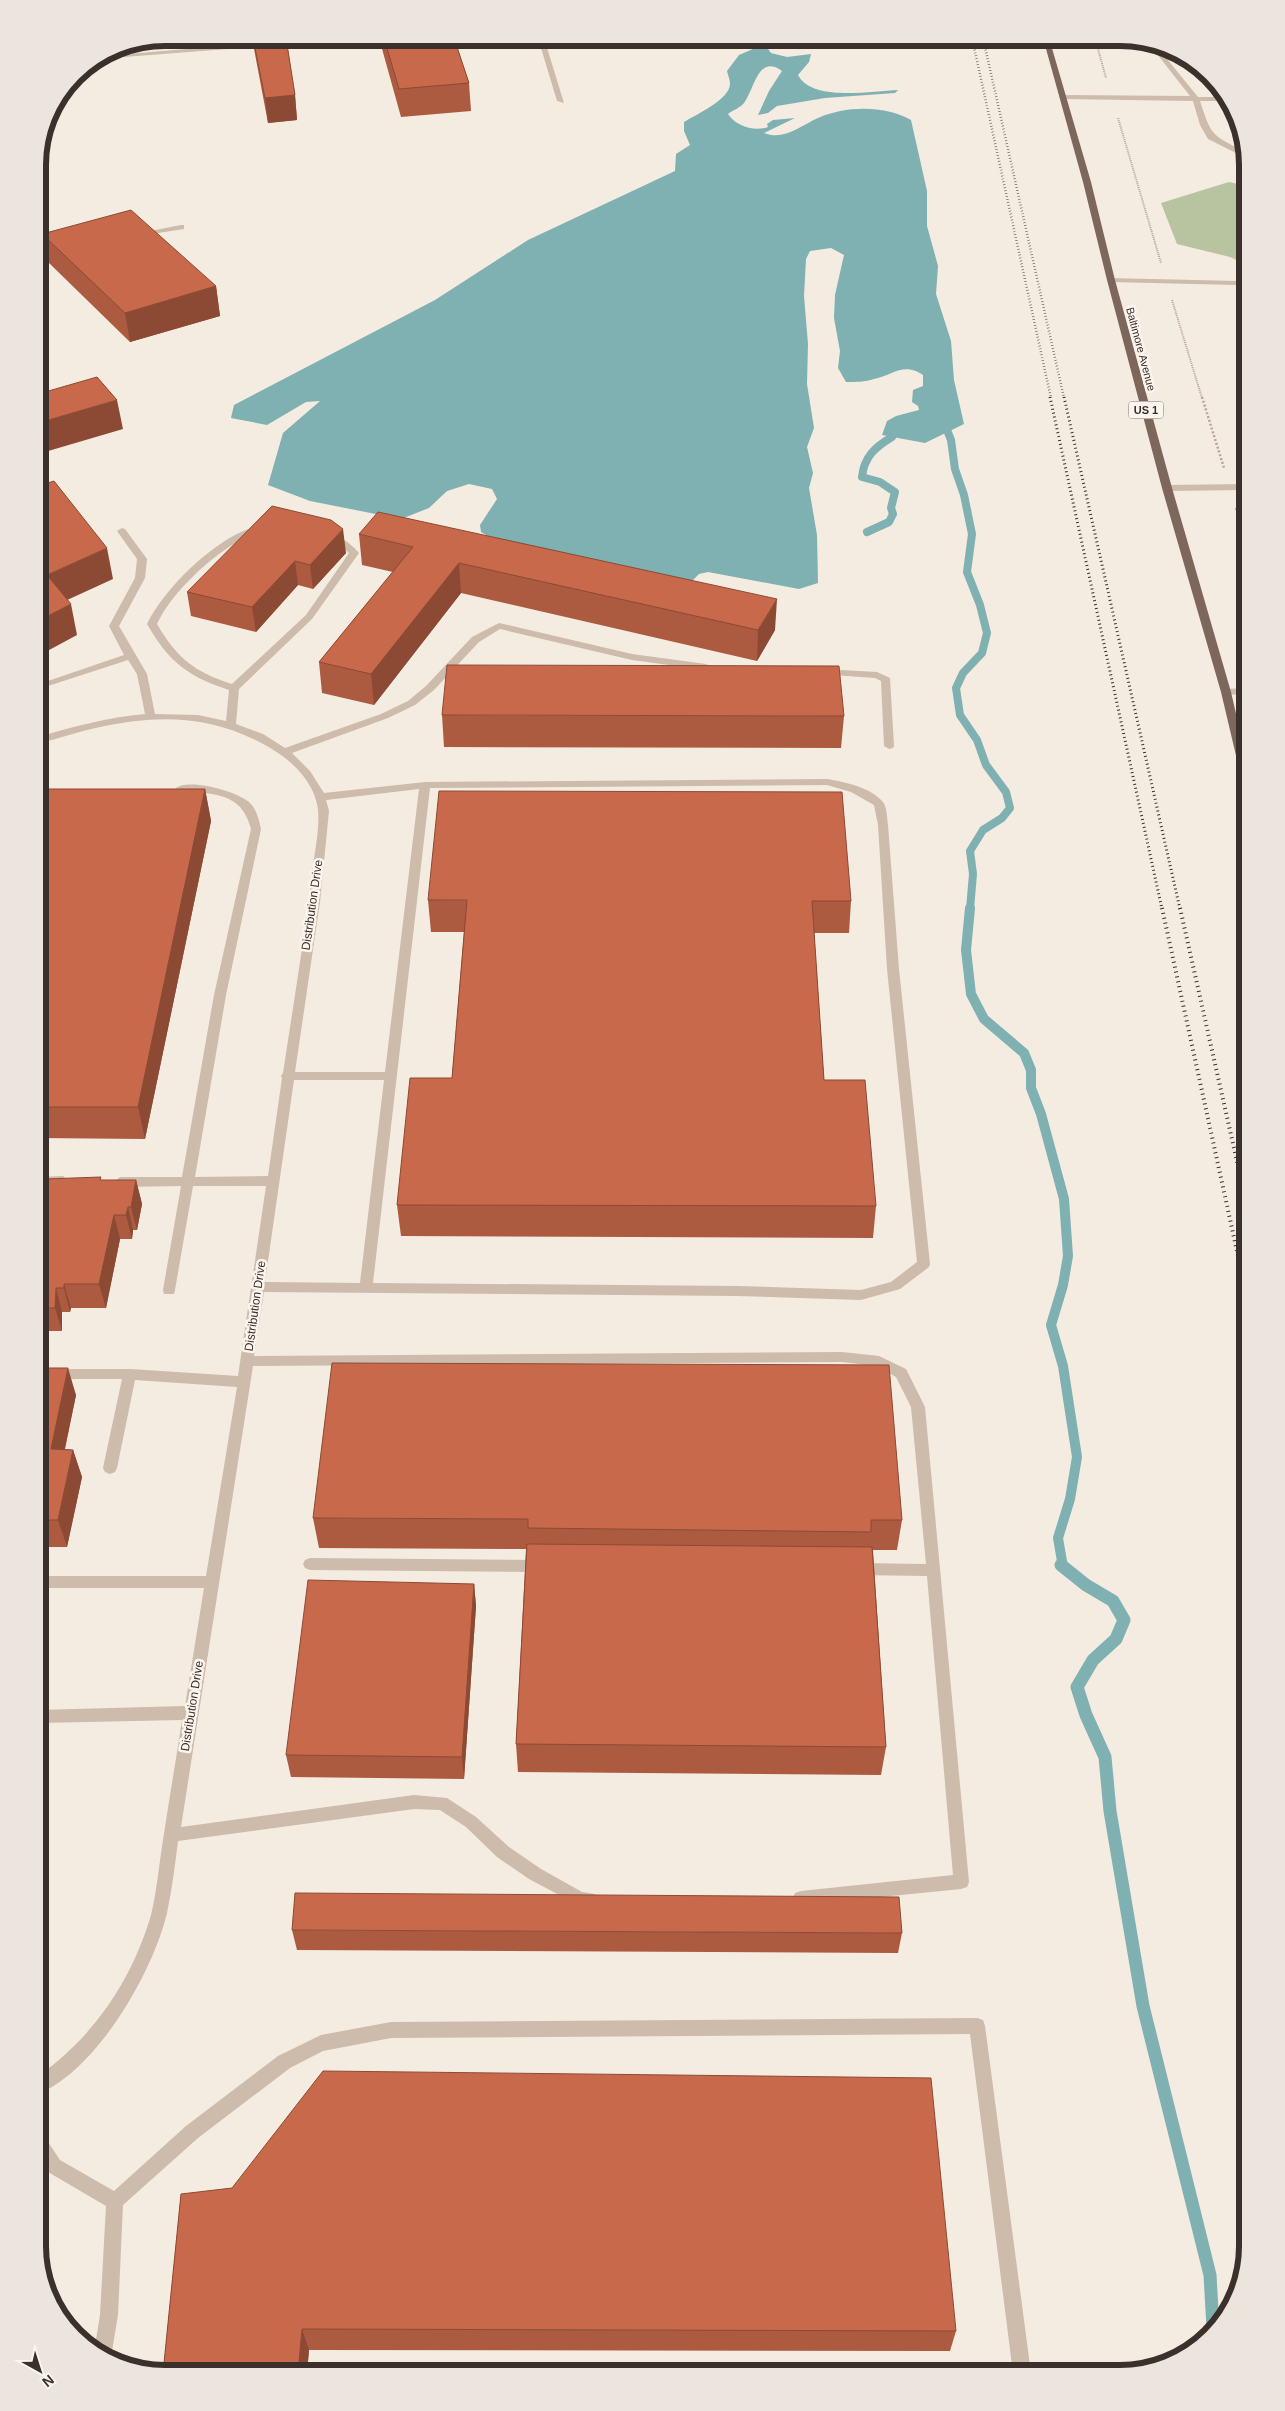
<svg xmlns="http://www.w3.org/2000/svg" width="1285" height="2411" viewBox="0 0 1285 2411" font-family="Arial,sans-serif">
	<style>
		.green { fill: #b8c4a0 }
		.water { fill: #7fb0b2 }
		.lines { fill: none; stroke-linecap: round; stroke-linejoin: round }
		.stream-far2 { stroke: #7fb0b2; stroke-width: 8 }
		.stream-far1 { stroke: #7fb0b2; stroke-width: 10 }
		.stream { stroke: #7fb0b2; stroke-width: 13 }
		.path-far1 { stroke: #b9a596; stroke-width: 2; stroke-dasharray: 1 1; stroke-linecap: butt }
		.path { stroke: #b9a596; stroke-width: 2.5; stroke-dasharray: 2 2; stroke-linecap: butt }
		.minor { fill: #cdbbac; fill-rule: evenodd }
		.major { fill: #7d675c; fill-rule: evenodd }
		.rail-far2 { stroke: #3b302b; stroke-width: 2.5; stroke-dasharray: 0.5 2.5; stroke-linecap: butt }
		.rail-far1 { stroke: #3b302b; stroke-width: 3; stroke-dasharray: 1 3; stroke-linecap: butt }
		.rail { stroke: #3b302b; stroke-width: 4; stroke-dasharray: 1 4; stroke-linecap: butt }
		.wall { fill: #ac5a40 }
		.shaded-wall { fill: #8c4a34 }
		.building { fill: #c8694b; stroke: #8c4a34 }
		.labels { text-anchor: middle; stroke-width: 5; stroke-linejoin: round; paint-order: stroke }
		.far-street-label { font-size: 11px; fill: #3b302b; stroke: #fbf5ee }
		.shield { fill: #fbf5ee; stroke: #756b66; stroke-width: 1 }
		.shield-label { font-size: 11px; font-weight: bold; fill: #3b302b }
		.street-label { font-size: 12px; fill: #3b302b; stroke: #fbf5ee }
		.rim { fill: none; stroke: #3b302b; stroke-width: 6 }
	</style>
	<rect width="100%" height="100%" fill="#f4ebe1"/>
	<path class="green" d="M1229,182L1247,186V265L1230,257L1177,244L1161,203Z"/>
	<path class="water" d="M755,38H808L793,49H768L771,53L787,57L811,54L809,62L798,75C812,102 871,91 898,90L895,93L825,98L777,106L768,113L758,115L769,91L782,71C758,54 755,88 744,103C740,108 733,110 728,114C736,126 754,132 768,127L767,124L773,120L795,118L764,133C784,141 800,126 818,118C846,106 884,105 911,120L927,191V226L938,266L936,294L951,341L954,380L964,424L925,443L882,435L887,421L896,416L919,410L918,406L912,402L913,390L923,386V375C903,362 894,375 874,379C865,382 856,382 846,382L838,368L840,351L834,318L835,295L844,255L831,248L810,251L806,259L804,296L808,344L807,384L814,428L807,447L813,473L809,488L817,535L818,583L799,589L708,572L699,574L691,582L491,538L481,532L480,525L497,499L492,489L469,484L447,491L429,508L401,519L310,501L268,485L283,433L320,401L306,402L267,425L231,418L234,405L435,300L528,240L675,171L676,154L690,145L684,131V122C695,115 731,99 730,83C730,80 728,75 727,71L739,55L762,45L759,39Z"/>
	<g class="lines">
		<path class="stream-far2" d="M943,420L951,440L955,469L964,495L972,534L967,572L980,605L987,633L982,653L963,673L956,688L960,715L977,740L986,765L1006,792L1010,808L1002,818L983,830L970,851L973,874L970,909
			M867,532L889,522L893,514L891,508L895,492L880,482L862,477C864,457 875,447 892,437"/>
		<path class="stream-far1" d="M970,908L966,950L971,994L984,1019L1024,1053L1031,1070V1088L1041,1114L1064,1199L1068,1256L1063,1285L1051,1325L1063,1366L1077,1457L1070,1499L1058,1538L1063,1567"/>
		<path class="stream" d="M1061,1565L1086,1585L1113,1601L1124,1620L1116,1639L1093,1660L1077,1687L1086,1715L1105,1757L1110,1811L1143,2006L1210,2275L1213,2328"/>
		<path class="path-far1" d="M1095,38L1106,78
			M1118,118L1161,263
			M1172,300L1202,398"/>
		<path class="path" d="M1202,397L1224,468
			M1236,508L1247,546"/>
		<path class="minor" d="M221,38H227L228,49L98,59L104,56L222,46Z
			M538,38H544L564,103L557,101Z
			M1150,45L1158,48L1198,97H1222L1225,101H1200C1212,138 1212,134 1245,152L1246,158L1208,139L1200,125L1193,101L1063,99L1059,97L1063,95L1190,96Z
			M181,225H184V229L139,236L135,234Z
			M62,252H65V256L38,263V259Z
			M1108,278L1238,281L1247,285V290L1236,285L1111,282L1107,280Z
			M1247,484V490L1167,491L1162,488L1167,485Z
			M279,521C308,525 339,529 359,553L312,619L239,689L236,724L263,734L285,748L381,714L408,701L426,686L472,637L499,623L632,654L706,664L711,667L706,670L632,660L500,629L479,642L434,690L415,705L388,718L292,753L310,771L324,793L425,782L827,779C845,782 870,787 883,802C887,807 887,818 888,825L899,969L930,1264L929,1267L900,1289L861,1300L737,1296L264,1292L254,1356L842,1352L879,1356L906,1369L925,1407L969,1882L967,1887L961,1889L801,1905L795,1903L793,1898L795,1893L801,1891L953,1875L927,1576L857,1575L852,1573L850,1569L852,1565L857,1563L926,1564L911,1407L896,1377L877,1366L842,1362L253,1366L181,1827L414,1795L447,1798L476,1817L509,1847L541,1869L582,1892L595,1894L597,1899L595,1904L580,1906L529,1879L497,1857L466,1827L440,1810L414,1809L178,1841C175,1865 172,1889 167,1913C153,1972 97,2070 38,2094V2076C93,2038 132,1980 151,1915C157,1891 159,1864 163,1840C169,1800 176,1760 182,1720L38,1723V1710L185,1706L204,1588H38V1576H206L237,1387L135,1380L117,1468L115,1472L110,1474L105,1472L103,1468L122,1379H55L50,1378L48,1374L50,1370L55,1369H130L238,1376L266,1186H193L175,1290L174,1294H164L163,1290L181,1186L120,1187L114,1182L120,1177H182L214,995L251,829C243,798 223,794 193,792C187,792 180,794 175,789C187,777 240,792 251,804C257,811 259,820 261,829L226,995L195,1177L268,1176L282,1078L281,1076L283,1073C293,1007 304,941 312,874C314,855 320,829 318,810C316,787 297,765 278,753C221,716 165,713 100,727C79,731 59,739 38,743V737C73,727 108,717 145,714L137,674L128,660L51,685L47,686L42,683L124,655L109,626L135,578L137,559L117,531L122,528L125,529L147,559L145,578L119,626L147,674L155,714L198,715L226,721L229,690C187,676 169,662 147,624C164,590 202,553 235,535C248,527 265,525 279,521ZM279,527C306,530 328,534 349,553L306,615L232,684C194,672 177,658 157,624C172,592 211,556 242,539C253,532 267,530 279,527ZM827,785L851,792L874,805L878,825L887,969L917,1262L891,1282L861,1290L737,1286L373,1283L430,788ZM419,789L385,1072H295L320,902L329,811L326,800ZM294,1080H384L360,1283L265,1282Z
			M823,669L877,672L890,678L894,746L893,748L889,749L884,746L881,681L875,678L819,674L818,672Z
			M1247,688V694L1226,695L1221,692L1226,689Z
			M63,1176L69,1181L67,1184L38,1185V1177Z
			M310,1558L542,1560L547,1562L549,1566L547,1570L542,1572L310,1570L305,1568L303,1564L305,1560Z
			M977,2018L983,2020L985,2026L1031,2373H1013L970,2034L391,2038L323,2051L290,2068L198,2138L123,2205L118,2315L111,2357L94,2352L100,2315L106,2206L48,2172L38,2156V2133L44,2136L60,2160L114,2191L186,2126L278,2056L321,2035L391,2022Z"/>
		<path class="major" d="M1043,38H1049L1091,182L1115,280L1172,488L1231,692L1247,761V784L1242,781L1221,692L1162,488L1107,280L1083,182Z"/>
		<path class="rail-far2" d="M972,38L1051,398
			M983,38L1064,398"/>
		<path class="rail-far1" d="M1050,397L1162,909
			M1064,397L1180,909"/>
		<path class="rail" d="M1162,908L1247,1297
			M1180,908L1247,1206"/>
	</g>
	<path class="wall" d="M252,38H286L295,95L297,120L268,123Z
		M379,38H454L469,83L471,111L401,117Z
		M1187,58L1191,59L1196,66H1193Z
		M42,234L216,286L220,316L130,342L48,262Z
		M1248,326V349L1245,341Z
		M331,520L346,553L313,589L298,585L256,632L191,616L187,592Z
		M359,534L775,630L757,661L461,593L374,705L322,693L319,662L393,572L362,565Z
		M442,715L844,716L841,748L444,747Z
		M38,789H205L211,821L145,1139L38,1138Z
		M428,900L851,901L849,933H814L824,1080L876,1206L873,1238L401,1236L397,1205L452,1078L464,932H431Z
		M101,1180H136L142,1204L137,1230H133L132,1239H120L106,1308H71L70,1312H62V1331H38V1242L41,1226L38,1215Z
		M38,1368L76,1395L65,1449L73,1450L82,1477L67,1547H41L39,1551H38Z
		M313,1518L902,1520L897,1550H873L886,1747L881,1775L518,1772L516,1744L526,1549L319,1548Z
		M474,1584L476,1606L464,1779L291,1777L286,1755Z
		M292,1930L902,1933L898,1953L297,1950Z
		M181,2194L956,2331L950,2351L309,2350L307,2373H163Z"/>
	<path class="shaded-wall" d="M295,95L297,120L268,123L265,98Z
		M216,286L220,316L130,342L125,313Z
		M117,400L123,429L38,454V423Z
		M343,529L346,553L313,589L310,565Z
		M107,548L113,579L54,606L47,575Z
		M295,561L298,585L256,632L252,607Z
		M459,563L461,593L374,705L371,674Z
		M777,599L775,630L757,661L758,630Z
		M71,604L77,635L38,656V621Z
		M205,789L211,821L145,1139L138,1107Z
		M136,1180L142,1204L137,1230L131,1207Z
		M128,1207L133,1230L132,1239L126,1215Z
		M114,1215L120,1239L106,1308L99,1284Z
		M64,1284L71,1308L70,1312L64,1288Z
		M56,1288L62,1312V1331L55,1308Z
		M68,1368L76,1395L59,1476L51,1449Z
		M73,1450L82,1477L67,1547L58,1520Z
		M38,1539L41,1547L39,1551L38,1547Z
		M474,1584L476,1606L464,1779L462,1757Z
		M302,2329L309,2350L307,2373H298Z"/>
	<path class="building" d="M253,38H286L295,95L265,98Z
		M384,38H454L469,83L399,89Z
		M131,210L216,286L125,313L42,234Z
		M97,377L117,400L38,423V394Z
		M54,481L107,548L47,575L71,604L38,621V486Z
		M272,506L331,520L343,529L310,565L295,561L252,607L187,592Z
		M378,512L777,599L758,630L459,563L371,674L319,662L413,547L359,534Z
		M447,665L839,666L844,716L442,715Z
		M38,789H205L138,1107H38Z
		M439,791L842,792L851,901H812L824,1080H865L876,1206L397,1205L410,1078H452L467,900H428Z
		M101,1177L100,1180H136L131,1207H128L126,1215H114L99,1284H64V1288H56L55,1308H38V1242L44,1215H38L46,1179Z
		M332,1363L889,1365L902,1520H871V1532L528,1528V1519L313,1518Z
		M38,1368H68L51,1449L73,1450L58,1520H38Z
		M527,1544L872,1547L886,1747L516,1744Z
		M308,1580L474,1584L462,1757L286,1755Z
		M295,1893L899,1897L902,1933L292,1930Z
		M323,2071L931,2078L956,2331L302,2329L298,2373H163L181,2194L232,2188Z"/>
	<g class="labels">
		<g class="far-street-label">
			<text transform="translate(1141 349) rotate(75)" y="4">Baltimore Avenue</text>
		</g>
		<rect class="shield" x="1128.5" y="401.5" width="35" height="17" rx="4"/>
		<g class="shield-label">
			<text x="1146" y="414">US 1</text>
		</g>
		<g class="street-label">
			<text transform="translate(312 905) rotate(-82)" y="4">Distribution Drive</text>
			<text transform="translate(255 1306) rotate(-82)" y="4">Distribution Drive</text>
			<text transform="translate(192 1706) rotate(-81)" y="4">Distribution Drive</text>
		</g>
	</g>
	<path d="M0 0H1285V2411H0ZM165 46H1120A119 119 0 0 1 1239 165V2246A119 119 0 0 1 1120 2365H165A119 119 0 0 1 46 2246V165A119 119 0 0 1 165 46Z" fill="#ece5de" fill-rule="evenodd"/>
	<path class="rim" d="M165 46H1120A119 119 0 0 1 1239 165V2246A119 119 0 0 1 1120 2365H165A119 119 0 0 1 46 2246V165A119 119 0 0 1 165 46Z"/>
	<g transform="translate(40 2371) rotate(141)" stroke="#fbf5ee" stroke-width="4" paint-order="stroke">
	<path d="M0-4L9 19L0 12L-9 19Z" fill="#3b302b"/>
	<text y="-8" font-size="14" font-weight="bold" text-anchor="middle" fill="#3b302b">N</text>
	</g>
</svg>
